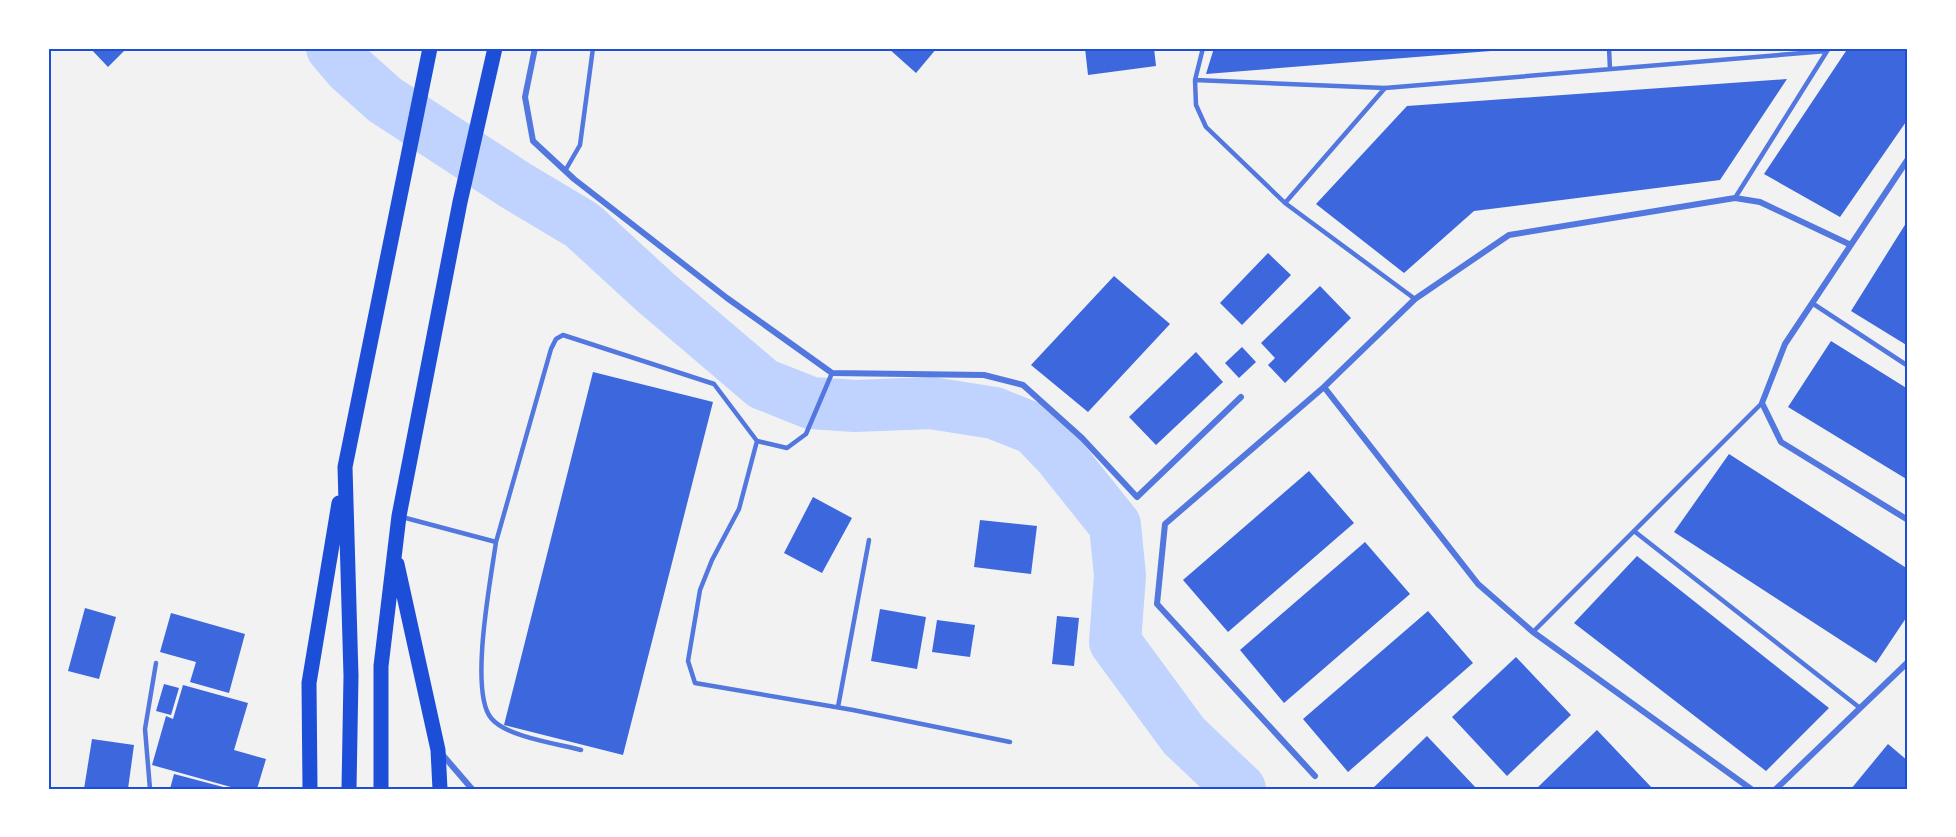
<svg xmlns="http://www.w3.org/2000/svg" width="1956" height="837" viewBox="0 0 1956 837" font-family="Montserrat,sans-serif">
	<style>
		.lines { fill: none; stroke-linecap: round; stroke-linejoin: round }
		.river { stroke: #bfd3fe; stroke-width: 52 }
		.building { fill: #3d67dc }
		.service { stroke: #5277de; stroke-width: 4.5 }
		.minor { stroke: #5277de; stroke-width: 6 }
		.primary { stroke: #1d4ed8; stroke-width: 15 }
		.neatline { fill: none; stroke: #1d4ed8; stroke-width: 2 }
	</style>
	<rect width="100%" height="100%" fill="#f2f2f2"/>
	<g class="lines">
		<path class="river" d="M332,48L349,68L385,100L515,185L582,225L655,292L763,384L811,403L855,406L931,403L994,413L1034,429L1059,455L1115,525L1120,576L1115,642L1184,736L1240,789"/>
	</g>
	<path class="building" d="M90,48H127L108,67Z
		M888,48H937L916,73Z
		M1085,48H1154L1156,66L1088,75Z
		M1214,48H1503V50L1206,74Z
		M1848,48H1908V119L1840,217L1764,174Z
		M1787,79L1720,180L1474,211L1404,273L1316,204L1407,106Z
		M1908,220V346L1851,311Z
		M1268,253L1291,275L1242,325L1220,303Z
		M1114,276L1170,324L1088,412L1031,365Z
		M1320,286L1351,318L1285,383L1268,365L1275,358L1261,343Z
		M1831,341L1908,389V480L1788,407Z
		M1242,347L1256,362L1239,378L1225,363Z
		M1196,352L1223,382L1156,445L1129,417Z
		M593,372L713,402L623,755L504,725Z
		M1729,454L1908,569V615L1876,663L1674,532Z
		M1309,471L1354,523L1228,632L1183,580Z
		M813,497L852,518L822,573L784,553Z
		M980,520L1037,526L1031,574L974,567Z
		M1365,542L1410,594L1284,703L1240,650Z
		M1637,556L1829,708L1766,771L1574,623Z
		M85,608L116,617L99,679L68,671Z
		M880,609L926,617L917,669L871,661Z
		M1428,611L1473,663L1348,772L1303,719Z
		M171,613L245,634L229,693L190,682L196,662L160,652Z
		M1057,616L1079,618L1074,666L1052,664Z
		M937,620L975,625L970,657L932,652Z
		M1516,657L1571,715L1507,776L1452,717Z
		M164,684L179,688L171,715L156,711Z
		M183,685L248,703L234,750L266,759L257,789H238L152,765L166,716L173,719Z
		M1597,730L1653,789H1536Z
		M1427,736L1477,789H1372Z
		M92,739L134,745L128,789H84Z
		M1888,744L1908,761V789H1851Z
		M174,774L227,788L226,789H170Z"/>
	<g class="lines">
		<path class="service" d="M1203,48L1195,80L1196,105L1206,127L1285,203L1415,299
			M1609,48L1610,69
			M1195,80L1385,88L1827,51
			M565,171L580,145L593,48
			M1735,198L1829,48
			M1285,203L1385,88
			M1812,303L1908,366
			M757,441L787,448L806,434L832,373
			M402,517L496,542L551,349L556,339L563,335L714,384L757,441L739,509L712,560L700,590L688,661L695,683L853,710L1010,742
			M1634,531L1860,708
			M496,542C491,578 469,691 491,718C506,737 559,744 581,750
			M1533,632L1762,403
			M838,707L869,540
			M150,789L145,729L156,663"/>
		<path class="minor" d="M535,48L525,97L533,141L574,179L727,298L832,373L984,375L1023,385L1082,438L1137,497L1241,397
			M1908,159L1785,344L1762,403L1781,442L1908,520
			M1324,387L1478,584L1533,632L1751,789
			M441,753L472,789
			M1315,776L1157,604L1165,524L1324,387L1415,299L1509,235L1735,198L1760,202L1851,245
			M1776,789L1908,662"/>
		<path class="primary" d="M397,564L438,750L440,789
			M310,789L309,683L339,503
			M349,789L351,676L345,467L430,48
			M381,789V666L399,516L460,202L495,48"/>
	</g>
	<rect width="1956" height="837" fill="none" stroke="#ffffff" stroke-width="99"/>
	<rect x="50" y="50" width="1856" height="738" class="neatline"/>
</svg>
